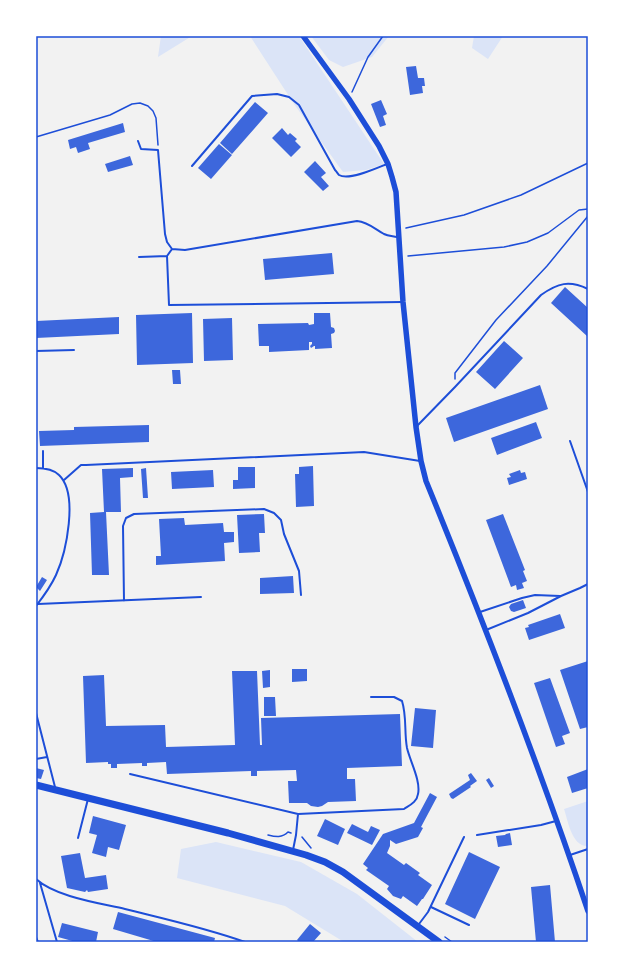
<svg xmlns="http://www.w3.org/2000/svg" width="624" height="978" viewBox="0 0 624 978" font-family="'Source Serif 4',serif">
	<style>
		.green { fill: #dbe4f7 }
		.building { fill: #3d67dc }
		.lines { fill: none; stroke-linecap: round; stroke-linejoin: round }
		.path { stroke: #1d4ed8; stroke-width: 1.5 }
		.service { stroke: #1d4ed8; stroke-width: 2 }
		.tertiary { stroke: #1d4ed8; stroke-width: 5.5 }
		.primary { stroke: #1d4ed8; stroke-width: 7 }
		.neatline { fill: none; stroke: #1d4ed8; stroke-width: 1.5 }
	</style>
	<rect width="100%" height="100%" fill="#f2f2f2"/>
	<path class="green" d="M161,36H192L158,57Z
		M250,36H299L384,164L366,170L343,172L294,104Z
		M311,36H389L372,57L343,67L329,60Z
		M474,36H503L488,59L472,48Z
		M588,801V846C572,847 568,821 564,809Z
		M216,842L301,862L357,894L418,942H344L285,906L177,878L181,849Z"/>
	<path class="building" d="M416,66L418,78H424L425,86H422L423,93L410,95L406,67Z
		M381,100L387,114L383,116L386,125L380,127L371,104Z
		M255,102L268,113L232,154L220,143Z
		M123,123L125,132L88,143L90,149L78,153L76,147L70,149L68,140Z
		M282,128L288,135L290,133L297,139L295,141L301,147L291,157L272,138Z
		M219,144L232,155L211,179L198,168Z
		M130,156L133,165L108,172L105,164Z
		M315,161L326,173L321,177L329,186L323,191L304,172Z
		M332,253L334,274L265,280L263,259Z
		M565,287L588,308V337L551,303Z
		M192,313L193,363L137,365L136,315Z
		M314,313H330L331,327L334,328L335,331L334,333L331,334L332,348L315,349V346H314L311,348L310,346L312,344V342H309V350L269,352V346H259L258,324L308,323L309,325L314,324Z
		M119,317V334L36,338V321Z
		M232,318L233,360L204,361L203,319Z
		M504,341L523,358L495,389L476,372Z
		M172,370H180L181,384H173Z
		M540,385L548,409L454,442L446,418Z
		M536,422L542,438L497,455L491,438Z
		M149,425V442L40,446L39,431L74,430V427Z
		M313,466L314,506L296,507L295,474H299V467Z
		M238,467H255V488L233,489V480H238Z
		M133,468V477L120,478L121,512H106L109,575H92L90,513L104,512L102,469Z
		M146,468L148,498H143L141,469Z
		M213,470L214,487L172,489L171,472Z
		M520,470L521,473L525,472L527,479L509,485L507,478L511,477L509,474Z
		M264,514L265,533H259L260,552L239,553L237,515Z
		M503,514L525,570L523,571L527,581L522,583L524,588L517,590L516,585L511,587L486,520Z
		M184,518L185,525L223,523L224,532H234V542L224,543L225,561L156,565V556H161L159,519Z
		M293,576L294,593L260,594V578Z
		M42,577L47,580L40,591L36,587Z
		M523,600L526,608L514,612L511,611L509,607L511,604Z
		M560,614L565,628L529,640L525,628L529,627L528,625Z
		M588,661V727L580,729L560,670Z
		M292,669H307V681L292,682Z
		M270,670V687L263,688L262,671Z
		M232,671H257L260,745H262L261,718L400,714L402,766L347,768V779H355L356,801L328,802L322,806L318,807L311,806L307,803H289L288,781H297L296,770L257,771V776H251V771L167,774L166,762L147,763V766H142V763L117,764V768H111V764H108V762L86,763L83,676L104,675L106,726L165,725L166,747L235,745Z
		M550,678L570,733L562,736L565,744L556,747L534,683Z
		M264,697H275L276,716H264Z
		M415,708L436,710L433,748L411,746Z
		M36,768L44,770L41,779L36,778Z
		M588,769V788L572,793L567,777Z
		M471,773L477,781L470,786L471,787L453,799L451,798L449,794L470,780L468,775Z
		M489,778L494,786L491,788L486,780Z
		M430,793L437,797L421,827L423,828L418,837L396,844L390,840V846L387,853L404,865L406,863L420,873L418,875L432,885L423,899H422L417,906L403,896L401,899L393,896L387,889L389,886L366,870L368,868L363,864L383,834L414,823Z
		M93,816L126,825L119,850L108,847L106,857L92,853L97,835L89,833Z
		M325,819L345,829L338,845L317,836Z
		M352,824L368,832L371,826L380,830L372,845L347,833Z
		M510,833L512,845L498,847L496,836L505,835L506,834Z
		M469,852L500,867L475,919L445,904Z
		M80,853L85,878L106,875L108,889L88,892L87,890L85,892L67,888L61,856Z
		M550,885L555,942H536L531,887Z
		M118,912L215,938L214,942H157L113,929Z
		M62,923L98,932L96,942H76L58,937Z
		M310,924L321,933L313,942H299L297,940Z"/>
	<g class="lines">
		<path class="path" d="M352,92L368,57L383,36
			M36,137L110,115L132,104L140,103L148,106L153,111L156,118L158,145
			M406,228L464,215L521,195L588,163
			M408,256L504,247L527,242L548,233L579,210L588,209
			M455,379V373L496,320L547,266L588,216
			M268,835C276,837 282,838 288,832L291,833
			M302,837L311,848
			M445,937L452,942"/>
		<path class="service" d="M138,141L141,149L158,150L165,234L167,242L172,249L185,250L357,221C368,222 375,229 384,234C388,236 393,236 397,237
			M192,166L252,96L277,94L289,97L299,105L335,170C337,172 338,174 339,175C349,181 377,168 387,164
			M172,249L167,256L169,305L402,302
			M139,257L167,256
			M36,351L74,350
			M417,426L455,387L541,295C558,283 569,280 588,289
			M570,441L588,492
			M43,451V468
			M36,468C44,468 53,469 59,475C79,494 66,553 56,575C51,586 43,597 36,606
			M64,480L81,465H86L364,452L420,461
			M124,601L123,526L126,518L134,514L264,509L274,513L281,520L284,534L299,571L301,595
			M38,604L201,597
			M480,612L522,598L535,595L560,596
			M486,630L528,613L561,596L580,588L588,584
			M36,713L55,787
			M36,759L47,757
			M130,774L298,814L296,835L293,850
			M298,814L404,809C410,805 417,802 418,794C421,781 410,761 407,748C404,732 407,717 402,701L394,697H371
			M477,835L541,825L556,821
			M78,838L88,799
			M570,855L588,849
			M36,879C56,897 99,903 125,909C165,919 206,928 245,942
			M40,883L57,942
			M431,907L469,925
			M419,924L428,912L464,837
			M36,937L38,942"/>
		<path class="tertiary" d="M303,36L349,99L379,146L388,164L392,177L396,192L403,302L416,427L421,461L426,481C484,623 539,765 588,911"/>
		<path class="primary" d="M36,785L228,833L306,855L325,862L343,872L439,942"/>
	</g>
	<rect width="624" height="978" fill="none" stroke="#ffffff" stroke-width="74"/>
	<rect x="37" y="37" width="550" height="904" class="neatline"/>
</svg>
